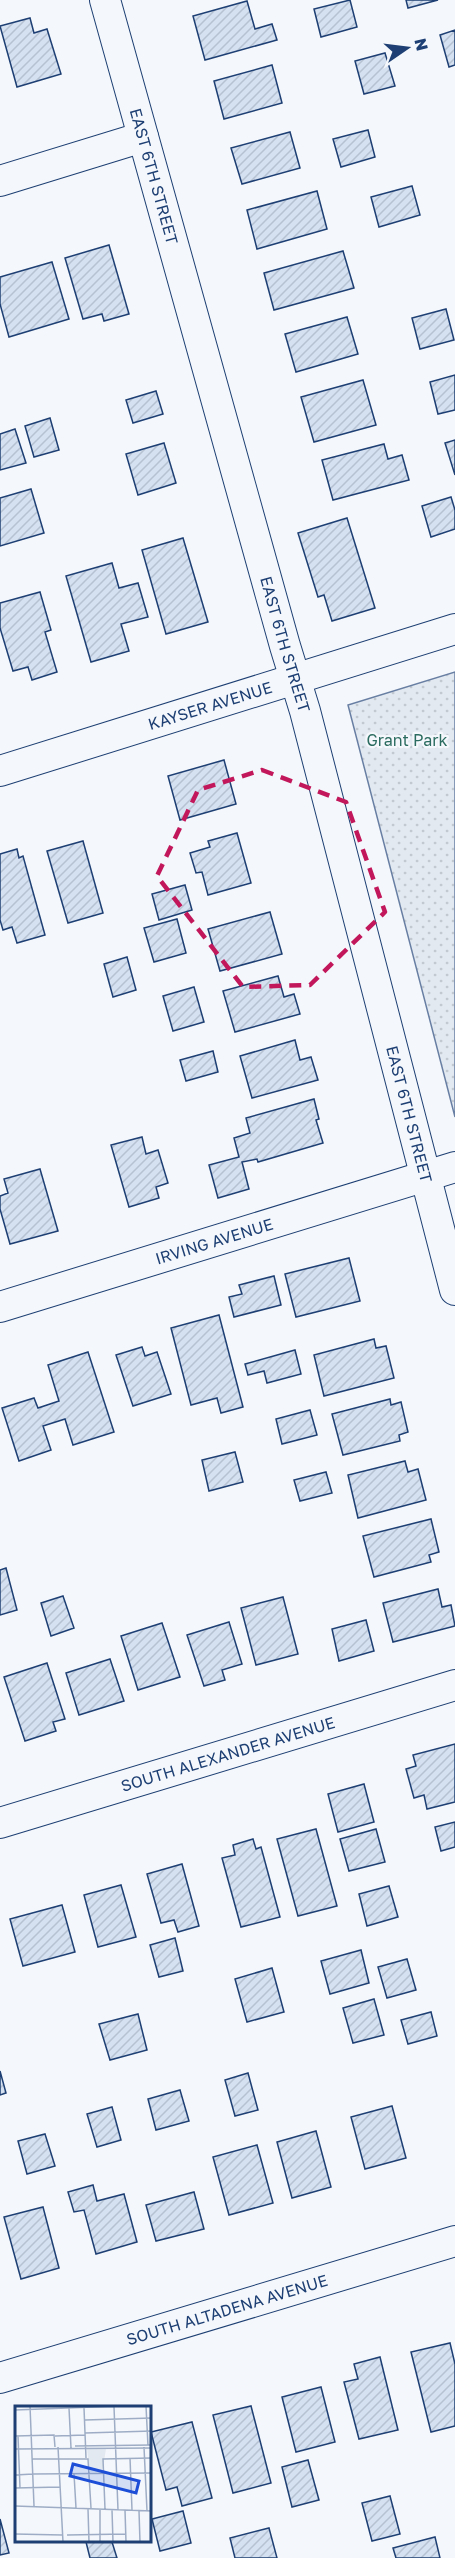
<svg xmlns="http://www.w3.org/2000/svg" width="455" height="2558" viewBox="0 0 455 2558" font-family="'Golos Text',sans-serif">
	<style>
		.green { fill: url(#green-dots); stroke: #687fa3; stroke-width: 1.5 }
		.building { fill: url(#building-hatch); stroke: #1d3f73; stroke-width: 1.5 }
		.lines { fill: none; stroke-linecap: round; stroke-linejoin: round }
		.street-casing { stroke: #1d3f73; stroke-width: 32 }
		.street { stroke: #f4f7fb; stroke-width: 30 }
		.marked { fill: none; stroke: #c2185b; stroke-width: 4.5; stroke-dasharray: 12 8; stroke-linejoin: round }
		.labels { text-anchor: middle; stroke-width: 4.5; stroke-linejoin: round; paint-order: stroke }
		.street-label { font-size: 16px; fill: #1d3f73; stroke: #f4f7fb }
		.park-label { font-size: 16px; fill: #2c6c60; stroke: #f4f7fb }
		.inset-road { fill: none; stroke: #9eadc5; stroke-width: 1.5 }
		.view { fill: #1d4ed8; fill-opacity: 0.15; stroke: #1d4ed8; stroke-width: 3 }
		.inset-edge { fill: none; stroke: #1d3f73; stroke-width: 3 }
	</style>
	<defs>
		<pattern id="green-dots" width="8" height="8" patternUnits="userSpaceOnUse" patternTransform="scale(1.5)"><rect width="8" height="8" fill="#e3e9f0"/><path d="M2 2h.1M6 6h.1" fill="none" stroke="#c2c9d1" stroke-width="1.8" stroke-linecap="round"/></pattern>
		<pattern id="building-hatch" width="6" height="6" patternUnits="userSpaceOnUse" patternTransform="scale(1.5)"><rect width="6" height="6" fill="#d5e0f0"/><path d="M-1 1l2-2M0 6l6-6M5 7l2-2" fill="none" stroke="#b6c1d1"/></pattern>
	</defs>
	<rect width="100%" height="100%" fill="#f4f7fb"/>
	<path class="green" d="M455,672V1117L348,705Z"/>
	<path class="building" d="M350,0L357,27L321,37L314,9Z
		M406,0H438L408,8Z
		M247,1L255,29L272,24L277,40L205,60L193,16Z
		M30,18L34,33L47,29L61,74L17,87L0,26Z
		M455,30V65L449,67L440,35Z
		M385,53L395,86L364,94L355,61Z
		M272,65L282,103L224,119L214,81Z
		M368,130L375,157L341,167L333,139Z
		M290,132L300,168L242,184L231,148Z
		M412,186L420,215L379,227L371,197Z
		M317,191L327,229L257,249L247,210Z
		M109,245L129,314L104,321L102,314L83,319L65,258Z
		M343,251L354,288L274,310L264,273Z
		M52,262L69,319L9,337L0,304V277Z
		M446,309L454,340L420,349L412,318Z
		M347,317L358,354L296,372L285,334Z
		M455,375V410L438,414L430,382Z
		M363,380L376,425L314,442L301,397Z
		M156,391L163,414L133,423L126,400Z
		M50,418L59,450L34,457L25,426Z
		M15,429L26,463L0,470V434Z
		M455,440V475L445,443Z
		M164,443L176,483L138,495L126,454Z
		M384,444L388,459L402,455L409,480L333,500L322,460Z
		M31,489L44,533L0,546V498Z
		M451,497L455,510V529L431,537L422,506Z
		M347,518L375,608L332,621L324,595L318,597L298,533Z
		M183,538L208,622L166,634L142,550Z
		M112,563L119,588L138,583L148,617L121,624L129,651L91,662L66,576Z
		M40,592L51,630L45,632L57,672L32,680L28,667L13,671L0,628V603Z
		M224,760L236,804L180,820L168,776Z
		M237,833L251,883L208,895L202,872L196,873L190,853L210,847L208,841Z
		M83,841L103,913L68,923L47,851Z
		M17,849L19,858L23,856L45,935L17,943L12,927L3,930L0,920V854Z
		M185,885L192,910L159,920L152,894Z
		M270,912L282,954L220,971L208,929Z
		M177,919L186,953L154,962L144,928Z
		M127,957L136,990L113,997L104,964Z
		M278,976L284,997L294,994L300,1014L235,1032L223,991Z
		M194,987L204,1022L173,1031L163,996Z
		M295,1040L300,1060L311,1057L318,1080L252,1098L240,1056Z
		M213,1051L218,1072L186,1081L180,1060Z
		M314,1099L319,1119L316,1120L323,1143L258,1162L257,1159L242,1162L249,1189L218,1198L209,1165L239,1157L234,1138L250,1133L246,1118Z
		M142,1137L146,1154L158,1150L168,1183L156,1187L159,1198L129,1207L111,1145Z
		M40,1169L58,1231L10,1244L0,1209V1196L8,1193L4,1179Z
		M349,1258L360,1301L296,1317L285,1274Z
		M274,1276L281,1305L234,1317L229,1297L242,1294L239,1285Z
		M219,1315L243,1407L221,1413L217,1398L191,1405L171,1328Z
		M374,1339L376,1348L386,1346L394,1378L324,1396L314,1355Z
		M142,1347L145,1356L157,1352L171,1394L133,1406L116,1355Z
		M295,1350L301,1374L267,1383L264,1371L248,1375L245,1364Z
		M88,1352L114,1432L73,1445L65,1419L43,1426L51,1450L19,1461L2,1408L34,1398L38,1408L59,1401L48,1365Z
		M390,1399L391,1405L401,1402L408,1432L399,1435L400,1441L343,1455L332,1414Z
		M310,1410L317,1435L282,1444L276,1419Z
		M235,1452L243,1482L209,1491L202,1460Z
		M405,1461L408,1472L418,1469L426,1500L358,1518L348,1475Z
		M326,1472L332,1493L300,1501L294,1480Z
		M431,1519L439,1552L429,1555L431,1562L374,1577L363,1536Z
		M6,1568L17,1610L0,1615V1570Z
		M438,1589L442,1607L451,1605L455,1626L393,1642L383,1603Z
		M63,1596L74,1628L51,1636L41,1603Z
		M283,1597L298,1654L256,1665L241,1608Z
		M366,1620L374,1651L339,1661L332,1629Z
		M229,1622L242,1664L222,1670L225,1680L204,1686L187,1635Z
		M162,1623L180,1677L138,1690L121,1636Z
		M110,1659L124,1701L79,1715L66,1673Z
		M47,1663L65,1719L53,1722L56,1731L25,1741L4,1677Z
		M455,1744V1802L427,1809L424,1795L414,1798L406,1769L416,1766L413,1755Z
		M364,1784L374,1822L338,1832L328,1794Z
		M455,1822V1847L441,1851L435,1827Z
		M316,1829L337,1906L298,1916L277,1839Z
		M376,1829L385,1862L349,1871L340,1839Z
		M253,1839L256,1849L261,1847L280,1917L241,1927L222,1858L235,1855L233,1845Z
		M182,1864L199,1926L178,1932L174,1920L161,1923L147,1874Z
		M121,1885L136,1937L98,1947L84,1895Z
		M389,1886L398,1917L367,1926L359,1894Z
		M62,1905L75,1952L23,1966L10,1919Z
		M175,1938L183,1971L159,1977L150,1945Z
		M361,1950L369,1983L330,1994L321,1961Z
		M407,1959L416,1990L387,1998L378,1967Z
		M272,1968L284,2012L247,2022L235,1979Z
		M374,1999L384,2035L353,2043L343,2008Z
		M431,2012L437,2036L408,2044L401,2020Z
		M138,2014L147,2050L110,2060L99,2024Z
		M0,2071L6,2093L0,2095Z
		M248,2073L258,2110L235,2116L225,2080Z
		M180,2090L189,2121L156,2130L148,2099Z
		M392,2106L406,2158L365,2169L351,2117Z
		M112,2107L121,2140L97,2147L87,2114Z
		M316,2131L331,2187L292,2198L277,2142Z
		M45,2134L55,2166L27,2174L18,2141Z
		M257,2145L273,2203L229,2215L213,2157Z
		M93,2185L97,2201L124,2194L137,2242L96,2254L84,2210L74,2212L68,2192Z
		M194,2192L204,2229L156,2241L146,2205Z
		M43,2207L59,2268L21,2279L4,2217Z
		M450,2343L455,2364V2426L431,2432L411,2352Z
		M380,2357L398,2430L359,2439L344,2382L358,2379L354,2364Z
		M321,2387L335,2442L296,2452L282,2397Z
		M251,2406L271,2483L233,2493L213,2415Z
		M192,2422L212,2498L182,2506L177,2487L166,2490L151,2432Z
		M308,2460L319,2500L292,2507L282,2467Z
		M390,2496L400,2534L372,2541L362,2503Z
		M183,2511L191,2543L160,2551L152,2519Z
		M0,2519L9,2553L0,2555Z
		M269,2528L277,2558H235L230,2538Z
		M435,2537L440,2558H396L393,2548Z
		M86,2542H112L117,2558H90Z"/>
	<g class="lines">
		<g class="street-casing">
			<g id="street">
				<path id="s1" d="M105,0L285,646L305,711L455,1290"/>
				<path d="M0,181L143,137"/>
				<path id="s2" d="M0,771L455,629"/>
				<path id="s3" d="M0,1307L455,1167"/>
				<path id="s4" d="M0,1823L455,1685"/>
				<path id="s5" d="M0,2378L455,2241"/>
			</g>
		</g>
		<use href="#street" class="street"/>
	</g>
	<path class="marked" d="M262,770L346,802L385,912L310,985L243,987L157,876L198,790Z"/>
	<g class="labels">
		<g class="street-label">
			<text dy="6" stroke="none"><textPath href="#s1" startOffset="183">EAST 6TH STREET</textPath></text>
			<text dy="6" stroke="none"><textPath href="#s1" startOffset="669">EAST 6TH STREET</textPath></text>
			<text dy="6" stroke="none"><textPath href="#s2" startOffset="220">KAYSER AVENUE</textPath></text>
			<text dy="6" stroke="none"><textPath href="#s1" startOffset="1155">EAST 6TH STREET</textPath></text>
			<text dy="6" stroke="none"><textPath href="#s3" startOffset="224">IRVING AVENUE</textPath></text>
			<text dy="6" stroke="none"><textPath href="#s4" startOffset="238">SOUTH ALEXANDER AVENUE</textPath></text>
			<text dy="6" stroke="none"><textPath href="#s5" startOffset="237">SOUTH ALTADENA AVENUE</textPath></text>
		</g>
		<g class="park-label">
			<text x="407" y="746">Grant Park</text>
		</g>
	</g>
	<g transform="translate(15 2406)">
		<rect width="136" height="136" fill="#f4f7fb"/>
		<path d="M72,43H91L87,66H75Z" fill="#e3e9f0"/>
		<path class="inset-road" d="M15,0L19,100M131,0L133,40M99,1L103,104M54,2L56,42M69,2L71,52M0,4L105,0M70,14L137,12M70,27L137,25M0,30L39,29L40,41M3,30L5,82M40,30L70,29M60,40L137,39M43,41L48,136M129,41L132,105M0,43L137,42M115,52L117,104M17,53H73L76,102M18,68L137,67M59,68L61,102M0,69L18,68M0,82L45,81M0,100L137,105M73,103L74,136M85,103V136M90,103L88,53L137,52M97,104L98,136M110,104L111,136M124,105L125,136M0,128L47,129M52,129L110,128"/>
		<path class="view" d="M58,58L124,75L121,87L55,70Z"/>
		<rect width="136" height="136" class="inset-edge"/>
	</g>
	<g transform="translate(407 48) rotate(76)" stroke="#f4f7fb" stroke-width="4.5" paint-order="stroke">
	<path d="M0-4.5L10 22L0 15L-10 22Z" fill="#1d3f73"/>
	<text y="-9" font-size="16" font-weight="bold" text-anchor="middle" fill="#1d3f73">N</text>
	</g>
</svg>
